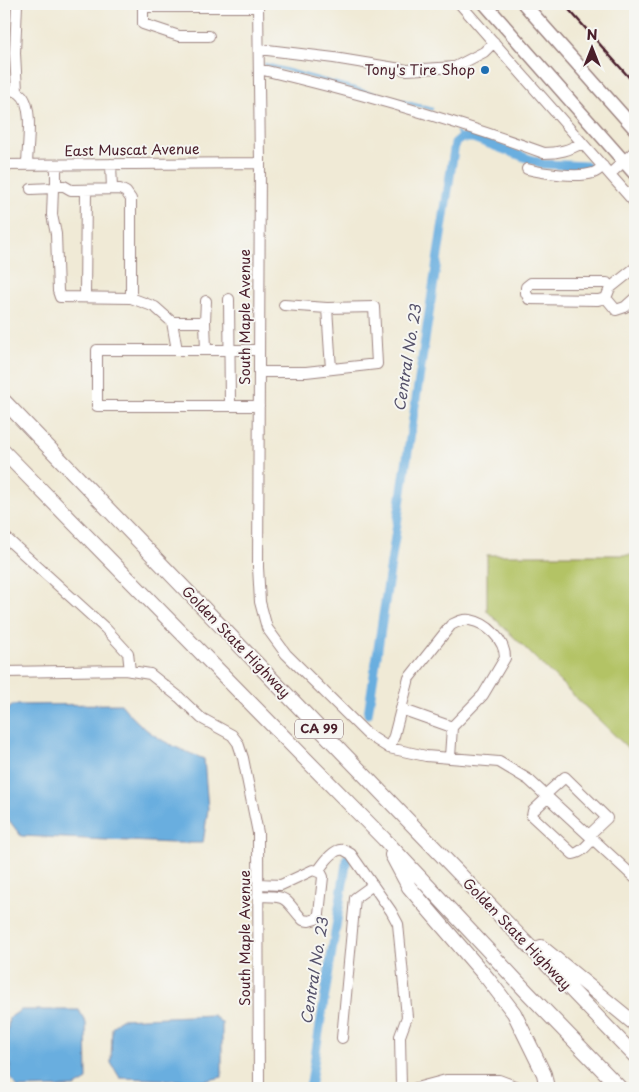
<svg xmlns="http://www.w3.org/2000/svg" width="639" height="1092" viewBox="0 0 639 1092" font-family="'Playpen Sans',sans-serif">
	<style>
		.green { fill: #b3c365; stroke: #7e7148 }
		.water { fill: #69aedf; stroke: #5a6685 }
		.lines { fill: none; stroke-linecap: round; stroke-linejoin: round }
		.stream { stroke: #69aedf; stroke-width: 2.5 }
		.canal { stroke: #69aedf; stroke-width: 9 }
		.minor-casing { stroke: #9d8480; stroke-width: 12 }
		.major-casing { stroke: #9d8480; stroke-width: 15 }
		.highway-casing { stroke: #9d8480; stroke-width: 16 }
		.minor { stroke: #fff; stroke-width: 10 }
		.major { stroke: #fff; stroke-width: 12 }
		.highway { stroke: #fff; stroke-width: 14 }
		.rail { stroke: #4a1f2b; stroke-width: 2.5 }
		.poi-dot { fill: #1f6fb2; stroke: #f6f6f2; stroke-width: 2 }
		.labels { text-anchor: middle; stroke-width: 4; stroke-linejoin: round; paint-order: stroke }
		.shield { fill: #f6f6f2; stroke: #7e6067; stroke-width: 1 }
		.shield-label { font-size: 12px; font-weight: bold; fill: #4a1f2b }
		.poi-label { font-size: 14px; fill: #4a1f2b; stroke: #f6f6f2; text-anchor: end }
		.street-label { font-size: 14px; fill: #4a1f2b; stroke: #f6f6f2 }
		.water-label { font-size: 15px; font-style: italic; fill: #55516a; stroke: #f6f6f2 }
	</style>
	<rect width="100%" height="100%" fill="#f6f6f2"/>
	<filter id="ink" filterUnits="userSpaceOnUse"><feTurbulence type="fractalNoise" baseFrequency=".02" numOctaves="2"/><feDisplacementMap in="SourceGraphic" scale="10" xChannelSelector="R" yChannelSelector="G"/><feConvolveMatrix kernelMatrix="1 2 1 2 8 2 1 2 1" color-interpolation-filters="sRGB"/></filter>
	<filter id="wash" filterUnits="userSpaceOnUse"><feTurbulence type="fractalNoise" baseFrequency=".0096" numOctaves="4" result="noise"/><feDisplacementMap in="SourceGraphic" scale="20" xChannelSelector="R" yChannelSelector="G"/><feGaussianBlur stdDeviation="1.12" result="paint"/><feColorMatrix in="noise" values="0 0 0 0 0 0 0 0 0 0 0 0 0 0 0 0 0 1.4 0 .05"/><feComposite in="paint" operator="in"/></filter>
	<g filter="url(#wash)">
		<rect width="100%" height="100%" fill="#f0ead6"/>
		<path class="green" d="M487,555H635V755L487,611Z"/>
		<path class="water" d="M121,704C147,736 167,744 204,759L208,809L203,843H172L21,836L5,815L4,716L12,705Z
			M21,1010H79L86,1023L87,1080L75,1087L18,1088L11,1078L7,1035L9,1018Z
			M213,1015L222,1023V1077L205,1081L120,1078L111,1063L112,1028L120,1019Z"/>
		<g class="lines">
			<path class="stream" d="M265,64L432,109
				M457,132L461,138"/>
			<path class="canal" d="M368,714L455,143L461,138H473L543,164L587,166
				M310,1088L347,858"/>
		</g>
	</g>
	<g filter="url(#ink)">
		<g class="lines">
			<g class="minor-casing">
				<path id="minor" d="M143,4V7H258
					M258,4L260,163L258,567L260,602L267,628L286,654L367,734L389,748L426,756L499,762L529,780L635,878
					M460,4L635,203
					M143,7V24L179,36H209
					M259,49L334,58L407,70L455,67L484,52L494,42
					M259,69C356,92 451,119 544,153C559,153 569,150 582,143
					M4,90C9,90 15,90 19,93C35,103 27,148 27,165
					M17,91L15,53L17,4
					M111,164L112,189
					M4,165L260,163
					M527,169C543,173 577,178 593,173C596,172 600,169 603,166
					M610,174L635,151
					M56,186H64L71,190L120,189L126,192L131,199V298
					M53,188L52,215L56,234L58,291L60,297L131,298L155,307L172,322L177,350
					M31,189L53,188L56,186V165
					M610,288L607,283H531L526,287V293L529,299L598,300L606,298L610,288L635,268
					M85,297L86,190
					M606,298L616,310L625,307L635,298
					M229,299L230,406H259
					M327,308L331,369
					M172,322H205L206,350
					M205,322L206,301
					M259,372H306L377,364L374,307L327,308L284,305
					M230,406H97V350H259
					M5,537L105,628L128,653L130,671
					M4,672L125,670L150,674L179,697L201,718L232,735L238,743L243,758L258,833L259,1088
					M401,709L452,727
					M389,748L394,736L409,678L451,625C457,622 462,619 470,620C487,623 505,640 505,658L483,695L452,727L450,757
					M545,795L565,777L607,818L589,835
					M548,797L533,811L532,816L573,854C582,853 587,845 593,839
					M318,871C323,864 334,847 344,850C344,850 351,854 351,854L391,911L398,924L407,1017L400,1036L401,1088
					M258,884L281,885L313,870L321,873L323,877L319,914L316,919L309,921L303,920C283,898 290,896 258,896
					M342,1038L355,898L373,885
					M416,1088L446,1080H499L515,1086V1088"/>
			</g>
			<g class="major-casing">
				<path id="major" d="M485,4L635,174
					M524,4L635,129"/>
			</g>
			<g class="highway-casing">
				<path id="highway" d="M4,401L635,1056
					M4,452L384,839L527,992L620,1088
					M392,855L409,887L488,979L514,1013L544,1074L547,1088
					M541,947L635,1024"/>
			</g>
			<use href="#minor" class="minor"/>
			<use href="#major" class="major"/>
			<use href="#highway" class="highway"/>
			<path class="rail" d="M564,4L635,84"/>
		</g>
	</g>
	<circle class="poi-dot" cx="485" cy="70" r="5"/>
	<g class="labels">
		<rect class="shield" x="295" y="719.5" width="48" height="19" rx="4"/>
		<g class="shield-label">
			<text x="319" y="733">CA 99</text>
		</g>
		<g class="poi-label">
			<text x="475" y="75">Tony's Tire Shop</text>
		</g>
		<g class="street-label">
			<text transform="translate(132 150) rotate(-1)" y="5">East Muscat Avenue</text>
			<text transform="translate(245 317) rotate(-90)" y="5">South Maple Avenue</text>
			<text transform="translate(236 642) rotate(46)" y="5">Golden State Highway</text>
			<text transform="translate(517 934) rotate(46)" y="5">Golden State Highway</text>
			<text transform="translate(245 938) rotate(-90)" y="5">South Maple Avenue</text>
		</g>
		<g class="water-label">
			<text transform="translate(408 358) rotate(-81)" y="5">Central No. 23</text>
			<text transform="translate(315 971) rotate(-81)" y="5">Central No. 23</text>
		</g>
	</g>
	<rect width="639" height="1092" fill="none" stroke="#f6f6f2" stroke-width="20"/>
	<g transform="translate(592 48)" stroke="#f6f6f2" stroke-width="4" paint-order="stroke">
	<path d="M0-4L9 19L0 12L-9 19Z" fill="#4a1f2b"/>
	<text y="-8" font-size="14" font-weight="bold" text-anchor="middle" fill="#4a1f2b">N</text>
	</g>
</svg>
